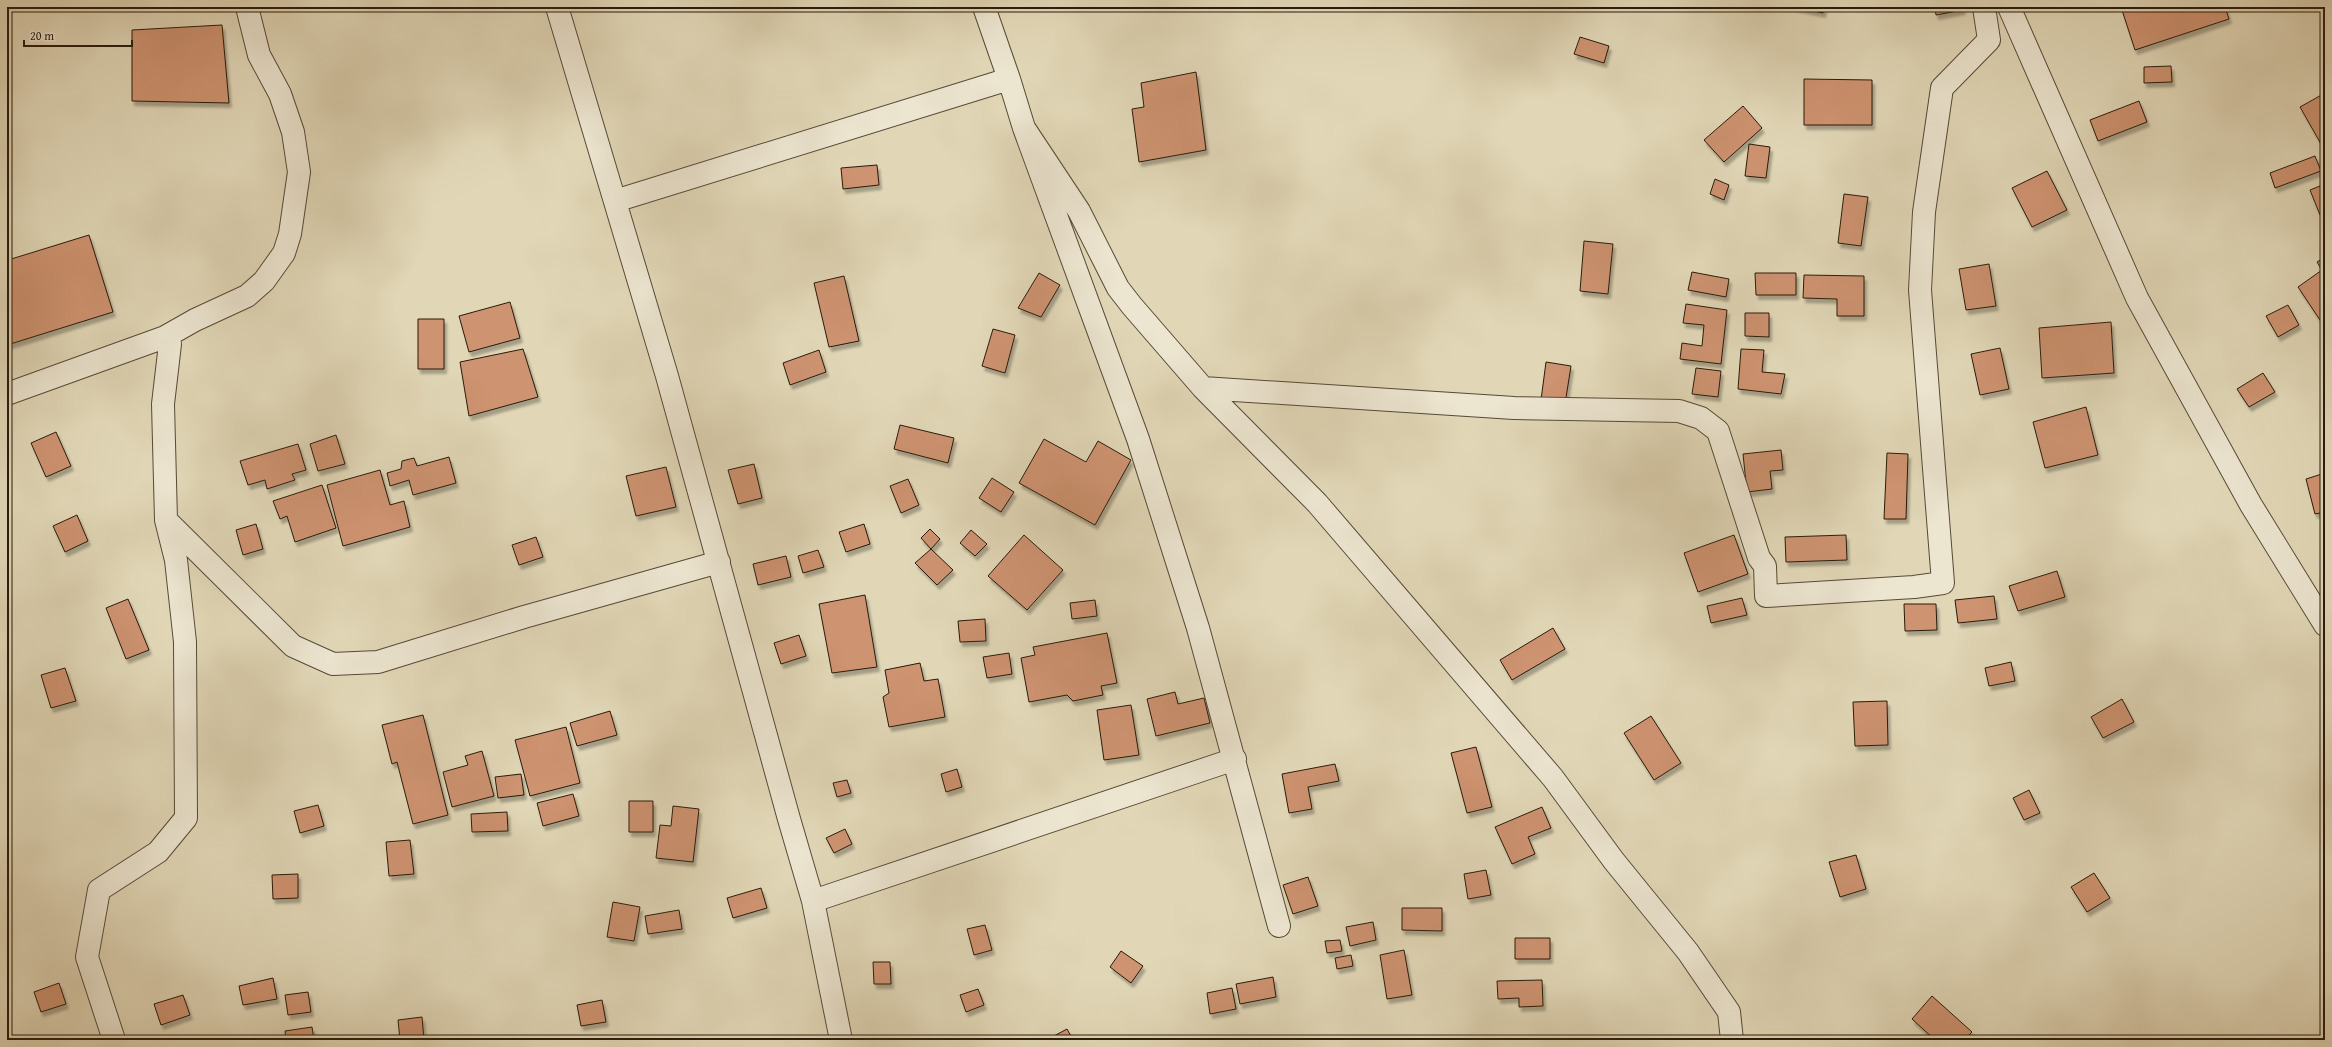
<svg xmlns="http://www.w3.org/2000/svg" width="2332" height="1047" viewBox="0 0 2332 1047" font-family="'Gentium Book Plus',serif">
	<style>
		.building { fill: #ce9371; stroke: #281b0c; filter: url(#shadow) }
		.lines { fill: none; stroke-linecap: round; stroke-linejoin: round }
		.minor-casing { stroke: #564a37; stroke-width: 24 }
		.minor { stroke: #ece5d0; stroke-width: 22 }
	</style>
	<defs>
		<filter id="shadow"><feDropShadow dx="2.5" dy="4.5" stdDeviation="1" flood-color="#0004"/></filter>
	</defs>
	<rect width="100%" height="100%" fill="#e1d7b7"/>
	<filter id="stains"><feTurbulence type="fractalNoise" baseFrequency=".005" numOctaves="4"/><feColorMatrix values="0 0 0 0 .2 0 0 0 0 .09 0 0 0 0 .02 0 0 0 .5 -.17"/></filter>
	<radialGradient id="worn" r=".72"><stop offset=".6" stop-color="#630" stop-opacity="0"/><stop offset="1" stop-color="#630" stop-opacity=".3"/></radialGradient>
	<path class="building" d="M1795,7H1824L1823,13Z
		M1935,7H1962L1963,10L1936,15Z
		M2121,7H2225L2229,19L2135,50Z
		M222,25L229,103L132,101V30Z
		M1580,37L1609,46L1604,63L1574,54Z
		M2171,66L2172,82L2144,83V67Z
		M1196,72L1206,150L1139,162L1132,109L1144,107L1141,83Z
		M1804,79L1872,80V125H1804Z
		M2325,93V142L2321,144L2300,107Z
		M2139,101L2147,122L2098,141L2090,120Z
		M1743,106L1762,128L1724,162L1704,140Z
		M1749,144L1770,147L1766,178L1745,176Z
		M2315,156L2321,171L2275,188L2270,173Z
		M877,165L879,185L843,189L841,168Z
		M2047,171L2067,210L2032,227L2012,188Z
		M1715,179L1729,185L1724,200L1710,194Z
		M2325,184V213L2320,215L2310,190Z
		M1844,194L1868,197L1861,246L1838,243Z
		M89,235L113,312L7,345V256L8,260Z
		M1584,241L1613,244L1608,294L1580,291Z
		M2325,257V316L2320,320L2298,287L2322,270L2317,262Z
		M1989,264L1996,306L1966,310L1959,269Z
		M1692,272L1729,279L1726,297L1688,290Z
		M1039,273L1060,285L1041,317L1018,308Z
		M1755,273H1796V295H1756Z
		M1804,275L1864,276V316H1837V299L1803,298Z
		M844,276L859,341L829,347L814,283Z
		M510,302L520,338L469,352L459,316Z
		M1686,304L1727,310L1721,364L1680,359L1682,343L1702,346L1704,325L1683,323Z
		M2288,305L2299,325L2278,337L2266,316Z
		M1745,313H1769V337L1745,336Z
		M418,319H444V369H418Z
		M2111,322L2114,373L2042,378L2039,328Z
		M993,329L1015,335L1005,373L982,366Z
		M2000,348L2009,389L1980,395L1971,354Z
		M523,349L538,397L469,416L460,362Z
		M1741,349L1764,350L1762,372L1785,374L1781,394L1738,389Z
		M819,350L826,372L790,385L783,363Z
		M1546,362L1571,366L1565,404L1541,400Z
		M1696,368L1721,371L1718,397L1692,394Z
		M2263,373L2275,392L2249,407L2237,389Z
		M2086,407L2098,455L2045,468L2033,422Z
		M900,425L954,438L948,463L894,449Z
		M56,432L71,466L46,477L31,443Z
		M336,435L345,464L318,471L310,444Z
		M1044,439L1086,462L1098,441L1131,460L1095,525L1019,483Z
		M298,444L306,470L292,474L295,480L267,489L265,480L248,485L240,461Z
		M1781,450L1783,470L1770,471L1772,489L1747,492L1743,454Z
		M1887,453L1908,454L1906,519H1884Z
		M449,457L456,483L413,495L409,480L390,486L387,473L401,469L402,461L414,458L417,466Z
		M754,464L762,498L738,504L728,470Z
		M666,467L676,507L636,516L626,476Z
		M380,470L390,505L404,501L410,527L343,546L327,485Z
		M2325,473V512L2315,514L2306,479Z
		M992,478L1014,492L1001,512L979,498Z
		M908,479L919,505L901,513L890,486Z
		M322,485L336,528L295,542L287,516L280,519L273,501Z
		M77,515L88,541L65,552L53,526Z
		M256,524L263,549L243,555L236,530Z
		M864,524L870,544L846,552L839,532Z
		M930,529L940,539L931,549L921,538Z
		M971,530L987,544L975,556L960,543Z
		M1024,535L1063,570L1027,610L988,576Z
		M1734,535L1748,574L1698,592L1684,553Z
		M1846,535L1847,560L1786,562L1785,537Z
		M536,537L543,557L519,565L512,545Z
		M931,549L953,570L937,585L915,563Z
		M818,550L824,567L803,573L798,556Z
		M786,556L791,577L758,585L753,564Z
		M2057,571L2065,597L2018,611L2009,586Z
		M865,595L877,667L832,673L819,604Z
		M1994,596L1997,619L1958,623L1955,600Z
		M1742,598L1747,615L1711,623L1707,606Z
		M128,599L149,650L126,659L106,608Z
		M1095,600L1097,616L1072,619L1070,603Z
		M1904,604H1936L1937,630L1905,631Z
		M985,619L986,641L960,642L958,621Z
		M1553,628L1565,649L1512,680L1500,660Z
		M1107,633L1117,683L1101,686L1103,695L1073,701L1067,695L1029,702L1021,658L1035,655L1033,647Z
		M799,635L806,656L781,664L774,643Z
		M1009,653L1012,674L987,678L983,657Z
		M2011,662L2015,681L1989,686L1985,668Z
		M920,663L924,681L938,679L945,717L889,727L883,697L889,693L885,670Z
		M65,668L76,701L51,708L41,675Z
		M1175,692L1178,704L1204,698L1210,723L1156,736L1147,699Z
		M2122,699L2134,722L2103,738L2091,717Z
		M1887,701L1888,745L1855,746L1853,702Z
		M1131,705L1139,755L1104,760L1097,710Z
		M610,711L617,735L577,746L570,723Z
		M423,715L448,815L413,824L397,762L392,764L382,725Z
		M1651,716L1681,763L1654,780L1624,733Z
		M566,727L580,783L530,796L515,740Z
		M1476,747L1492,807L1467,813L1451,753Z
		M482,751L494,796L452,807L443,772L468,765L465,756Z
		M1335,764L1339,781L1308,787L1312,809L1289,813L1282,774Z
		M957,769L962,787L946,792L941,774Z
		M521,774L524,795L498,798L495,777Z
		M847,780L851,793L837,797L833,783Z
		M2029,790L2040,813L2024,820L2013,798Z
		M573,794L579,816L543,826L537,803Z
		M629,801H653V832H629Z
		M318,805L324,826L300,833L294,811Z
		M673,806L699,809L693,862L656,858L660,825L671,826Z
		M1542,807L1551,828L1528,837L1535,854L1512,864L1495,827Z
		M507,812L508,831L472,832L471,814Z
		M845,829L852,844L834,853L826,838Z
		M410,840L414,874L389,876L386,842Z
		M1856,855L1866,889L1840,897L1829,862Z
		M1486,870L1491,895L1468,899L1464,874Z
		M2094,873L2110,898L2087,912L2071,887Z
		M298,874V898L273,899L272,875Z
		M1308,877L1318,906L1293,914L1283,885Z
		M761,888L767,908L733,918L727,898Z
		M613,902L640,907L634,941L607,937Z
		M1402,908H1442V931L1402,930Z
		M679,910L682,929L648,934L645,916Z
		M1373,922L1376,940L1350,946L1346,927Z
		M985,925L992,950L974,955L967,929Z
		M1515,938H1550V959H1515Z
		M1340,940L1342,951L1327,953L1325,941Z
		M1404,950L1412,995L1387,999L1380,955Z
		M1121,951L1143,966L1131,983L1110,967Z
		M1351,955L1353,966L1337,969L1335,958Z
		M873,962H890L891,984H874Z
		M1273,977L1276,997L1240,1004L1236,984Z
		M273,978L277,999L243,1005L239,986Z
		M1542,980L1543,1006L1519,1007V998L1498,999L1497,981Z
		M59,983L66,1004L41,1012L34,992Z
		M1232,988L1236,1009L1210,1014L1207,993Z
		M978,989L984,1005L966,1012L960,995Z
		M308,992L311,1012L288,1015L285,995Z
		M183,995L190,1015L161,1025L154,1004Z
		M1932,996L1972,1032L1964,1040H1935L1912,1019Z
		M602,1000L606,1022L581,1026L577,1005Z
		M422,1017L424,1040H400L398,1020Z
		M312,1027L314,1040H286L285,1031Z
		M1067,1029L1073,1040H1054L1052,1037Z
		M551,1037L552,1040H518Z"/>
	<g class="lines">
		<g class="minor-casing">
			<path id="minor" d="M557,7L667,376L789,819L813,901L841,1040
				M984,7L1009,79L1024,128L1138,439L1198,628L1279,926
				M2009,7L2137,298L2251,505L2325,625
				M1024,128L1079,211L1118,288L1132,306L1203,388L1317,503L1553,778L1614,861L1688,952L1729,1012L1732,1040
				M615,201L1009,79
				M1203,388L1514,408L1679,411L1701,418L1718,431L1759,558L1765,566L1766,596L1914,587L1943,583L1920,290L1924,212L1942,88L1989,40L1984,7
				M7,394L165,337
				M166,520L293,646L333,664L378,662L524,617L719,562
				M813,901L1235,759
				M114,1040L87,957L99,890L158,852L186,818L185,642L176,560L166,520L163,404L170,344L165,337L195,320L247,296L264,281L284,253L290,234L299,172L293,132L280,94L259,55L247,7"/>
		</g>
		<use href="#minor" class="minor"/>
	</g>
	<rect width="2332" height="1047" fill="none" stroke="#e1d7b7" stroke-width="24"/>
	<rect x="8" y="8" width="2316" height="1031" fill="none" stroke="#281b0c" stroke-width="2"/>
	<rect x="12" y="12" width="2308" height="1023" fill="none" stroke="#281b0c"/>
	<path d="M24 40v6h108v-6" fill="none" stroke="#281b0c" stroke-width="2"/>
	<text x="30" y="40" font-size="12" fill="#281b0c" stroke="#ece5d0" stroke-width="3" paint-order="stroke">20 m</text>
	<rect width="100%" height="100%" filter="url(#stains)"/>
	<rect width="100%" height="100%" fill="url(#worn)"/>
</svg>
